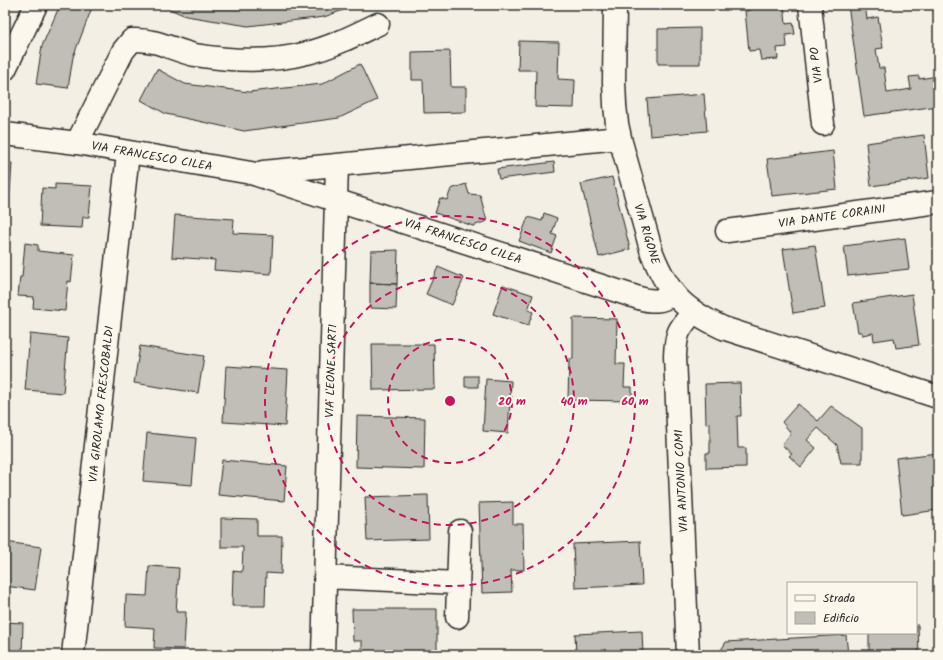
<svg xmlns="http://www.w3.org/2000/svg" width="943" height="660" viewBox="0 0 943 660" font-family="Kalam,sans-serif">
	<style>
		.building { fill: #c0beb6; stroke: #2b2b2b }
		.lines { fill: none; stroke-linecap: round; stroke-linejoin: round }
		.minor-casing { stroke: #2b2b2b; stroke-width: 25 }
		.minor { stroke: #fbf7ec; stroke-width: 22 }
		.ring { fill: none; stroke: #c2185b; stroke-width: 2; stroke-dasharray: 7 5 }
		.labels { text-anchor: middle; stroke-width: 4; stroke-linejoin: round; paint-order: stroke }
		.street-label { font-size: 12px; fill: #2b2b2b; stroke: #fbf7ec }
		.centre { fill: #c2185b; stroke: #fbf7ec; stroke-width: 2 }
		.ring-label { font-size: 12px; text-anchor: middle; font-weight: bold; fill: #c2185b; stroke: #fbf7ec; stroke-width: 4; stroke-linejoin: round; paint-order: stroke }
	</style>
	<rect width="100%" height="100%" fill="#f3efe4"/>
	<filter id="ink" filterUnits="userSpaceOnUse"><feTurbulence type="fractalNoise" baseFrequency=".025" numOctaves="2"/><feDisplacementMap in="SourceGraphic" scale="8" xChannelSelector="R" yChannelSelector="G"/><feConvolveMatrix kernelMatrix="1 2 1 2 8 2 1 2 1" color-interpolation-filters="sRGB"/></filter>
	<g filter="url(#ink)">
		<path class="building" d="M60,5H93L73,57L68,88L36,84L42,46Z
			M160,5H357L324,17L248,26L186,16Z
			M750,5H784L786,24L793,23L795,34L786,35L787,47L777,48L778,59L761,60L759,50L749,51L745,11L751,10Z
			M848,5H865L867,19L878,17L883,48L876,49L879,68H884L887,93L911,89L909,77L919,76V79L938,76V106L864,116Z
			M938,5V23L936,24L933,6Z
			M700,28V64H658V29Z
			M519,41L559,42L558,79L575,80L574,108L535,107L536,70H518Z
			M450,51L451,87H466V112L424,113L423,80H412V52Z
			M360,64L377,100L339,118L244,131L166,114L141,100L157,69L185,84L249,92L322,84Z
			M704,94L707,131L650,136L647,99Z
			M924,135L929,178L871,186L866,143Z
			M833,151L837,189L772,196L767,159Z
			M5,162L12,163L10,192H5Z
			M554,162L555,172L499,179L497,169Z
			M612,177L630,249L599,257L581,184Z
			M55,184L92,186L89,217H83L82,228L40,226L42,188L55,189Z
			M466,184L469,194L480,195L487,221L473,226L435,213L440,198L447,200L451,189Z
			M544,213L557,218L552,234L557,236L551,253L519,241L528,217L542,221Z
			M175,215L234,219L233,233L273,235L271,274L214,270L215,260L172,257Z
			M905,238L909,269L848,276L844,246Z
			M25,243L38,245V251L74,255L71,282L68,281L65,311L33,308L34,297L18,296L20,277H22Z
			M815,245L825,308L793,313L783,249Z
			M398,250L397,284L370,283L371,251Z
			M438,267L464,278L452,305L426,294Z
			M370,283L397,284L396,309L370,308Z
			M503,285L533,295L528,310L533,312L528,326L493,314Z
			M912,294L919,345L896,348L894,338L874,341L873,333L862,335V332H858L853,303Z
			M573,318L617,319L616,364H625L624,387H632V401L568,400L569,359H573Z
			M30,334L68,338L63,393L25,390Z
			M372,344H434L435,389L373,390Z
			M140,346L204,356L198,393L134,383Z
			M226,366L288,370L285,426L223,422Z
			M465,376H478V387H465Z
			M486,379L511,381L508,433L483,431Z
			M740,383L741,416H737L738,448H746V467L706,468V453H710V423L706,424L705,384Z
			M798,404L818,421L831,406L862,428V463H841L837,445L818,428L807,440L816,448L801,467L789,456L792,454L782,445L791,433L782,422Z
			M357,416L425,418L424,469L356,467Z
			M147,433L196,438L192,485L143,481Z
			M938,453V510L902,515L896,458Z
			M222,460L287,466L284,501L218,495Z
			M428,495L429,539L367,541L365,497Z
			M513,502V524H523L524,570H511L512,592L482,593L479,503Z
			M221,518L257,519V536H282L281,574L266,573L265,606H232L233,571L242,572L243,547H221Z
			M640,541L642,585L575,588L573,544Z
			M5,542L41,547L35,590L5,586Z
			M149,566L179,568L176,612H186L184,649L154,648L155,628L125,626L126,595L147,596Z
			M352,609H437V655H362V641H353Z
			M5,622L23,623L22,655H5Z
			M916,625H918L919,655H869V633H916Z
			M642,631L643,655H576L575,634Z
			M846,635L848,655H718L726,642Z"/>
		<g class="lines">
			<g class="minor-casing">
				<path id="minor" d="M615,5L614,82L615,105L617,124L621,142L652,253C669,295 683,309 723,328L938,397
					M810,5L823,124
					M5,69L36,5
					M5,134L77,143L251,173L639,298C652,302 662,302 673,294
					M77,143L123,51L132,40C158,39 172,50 195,55C232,61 270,63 307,53C332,47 355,35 378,24
					M263,172L620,138
					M727,231L938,202
					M325,577L458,583
					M457,617L460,531
					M73,655L128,153
					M323,655L337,165
					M688,655L675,356C676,333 678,330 693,312"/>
			</g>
			<use href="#minor" class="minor"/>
		</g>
	</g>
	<g class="ring">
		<circle cx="450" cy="401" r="62"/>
		<circle cx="450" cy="401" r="124"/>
		<circle cx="450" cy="401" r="185"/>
	</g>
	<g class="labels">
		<g class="street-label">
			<text transform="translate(816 65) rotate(-97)" y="4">VIA PO</text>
			<text transform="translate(152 156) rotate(10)" y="4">VIA FRANCESCO CILEA</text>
			<text transform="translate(832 216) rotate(-8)" y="4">VIA DANTE CORAINI</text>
			<text transform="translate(647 234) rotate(73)" y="4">VIA RIGONE</text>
			<text transform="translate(463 241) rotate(18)" y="4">VIA FRANCESCO CILEA</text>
			<text transform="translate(331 371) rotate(-88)" y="4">VIA LEONE SARTI</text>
			<text transform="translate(101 404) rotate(-84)" y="4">VIA GIROLAMO FRESCOBALDI</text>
			<text transform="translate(681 481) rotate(-93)" y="4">VIA ANTONIO COMI</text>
		</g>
	</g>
	<circle cx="450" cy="401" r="6" class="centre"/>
	<g class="ring-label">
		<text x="512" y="405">20 m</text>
		<text x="574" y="405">40 m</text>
		<text x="635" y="405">60 m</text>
	</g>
	<rect width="943" height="660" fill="none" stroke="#fbf7ec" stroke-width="20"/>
	<rect x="10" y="10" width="923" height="640" fill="none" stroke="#2b2b2b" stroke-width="1.5" filter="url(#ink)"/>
	<rect x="787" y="582" width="130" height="52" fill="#fbf7ec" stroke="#a8a59f"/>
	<rect x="795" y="595" width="20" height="6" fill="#fbf7ec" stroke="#a8a59f"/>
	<text x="823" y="602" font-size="12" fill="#2b2b2b">Strada</text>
	<rect x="795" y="612" width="20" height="12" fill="#c0beb6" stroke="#a8a59f"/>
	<text x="823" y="622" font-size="12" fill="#2b2b2b">Edificio</text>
</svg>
